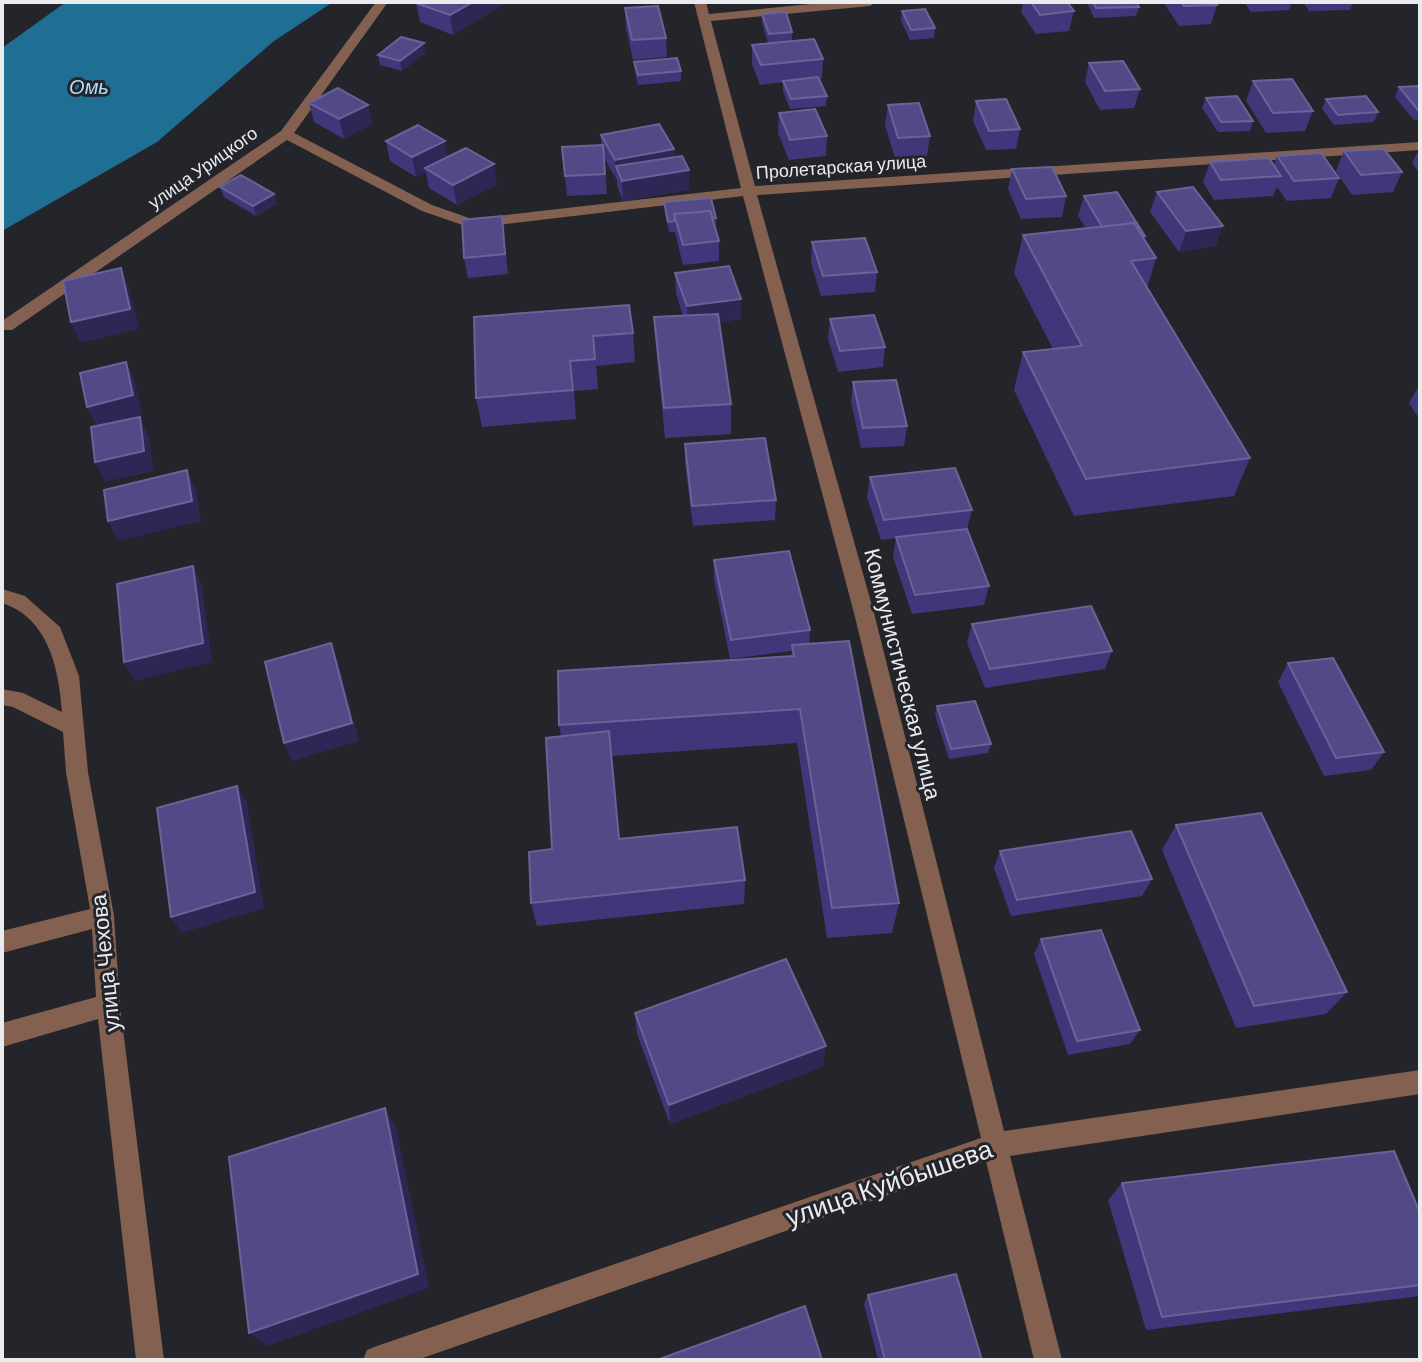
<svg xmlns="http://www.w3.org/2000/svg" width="1422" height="1362" viewBox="0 0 1422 1362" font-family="Barlow,sans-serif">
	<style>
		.water { fill: #1f6f95 }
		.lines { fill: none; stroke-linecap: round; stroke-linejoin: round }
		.minor { fill: #846050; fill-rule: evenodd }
		.wall { fill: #40377a }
		.shaded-wall { fill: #2d2755 }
		.building { fill: #524a86; stroke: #6a6397; stroke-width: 2 }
		.labels { text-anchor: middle; stroke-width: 6; stroke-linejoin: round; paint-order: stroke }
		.far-street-label { font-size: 18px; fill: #eaebef; stroke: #24252b }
		.far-water-label { font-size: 20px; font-style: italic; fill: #b1def9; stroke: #24252b }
		.street-label { font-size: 22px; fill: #eaebef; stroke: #24252b }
		.near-street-label { font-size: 26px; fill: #eaebef; stroke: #24252b }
	</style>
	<rect width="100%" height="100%" fill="#24252b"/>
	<path class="water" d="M66,2H333L274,41L157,142L2,231V48Z"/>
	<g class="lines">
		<path class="minor" d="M376,2H388L294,133L432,205L472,219L741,188L694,2H706L709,14L832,2H876L870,6L711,21L755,186L1420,142V150L757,195L874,613L1004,1131L1420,1070V1094L1010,1156L1062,1360H1034L986,1161L417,1360H363L367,1350L377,1346L981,1138L854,613L743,196L471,228L422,211L287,140L12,330H2V321L281,131Z
			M2,589L25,596L60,627L79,676L88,772L114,916L120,1005L164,1360H136L98,1019L2,1047V1023L96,997L92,929L2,953V931L90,909L66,772L63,732L13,707L2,705V689L23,693L62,712C59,670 49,618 2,603Z"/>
	</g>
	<path class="wall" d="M1023,2H1067L1074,11L1069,31L1036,34L1021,12Z
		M1087,2H1136L1139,7L1136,16L1094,18Z
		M1163,2H1215L1217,5L1211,24L1179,26Z
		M1244,2H1292L1289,10L1251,12Z
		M1303,2H1353L1350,10L1309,11Z
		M416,3H505L453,35L420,22Z
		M625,8L666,38L667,57L633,60L626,28Z
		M902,11L935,28L934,38L910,40L901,21Z
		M762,14L792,32V41L823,59L822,78L819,79L827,96L826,106L790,109L783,91V82L760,85L752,64V45L768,43L762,23Z
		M425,53L402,71L380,65L378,55Z
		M634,62L681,71V81L638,85L635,72Z
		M1089,63L1140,89L1134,108L1100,110L1085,82Z
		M1253,81L1313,111L1305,131L1266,133L1246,101Z
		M1399,87H1420V119L1414,120L1395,97Z
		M1206,98L1253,121L1250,131L1218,132L1202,108Z
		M1326,99L1378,112L1374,122L1334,125L1322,109Z
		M976,101L1020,129L1016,149L986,150L973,121Z
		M309,103L368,105L372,124L344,139L314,122Z
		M888,105L930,136L927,156L895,158L885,125Z
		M779,113L827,136L826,156L789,160L778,133Z
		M601,135L674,149L675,157L689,190L623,201L617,186V180L604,158L607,194L567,196L562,147L601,145Z
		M386,141L448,157L497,184L457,205L429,188L426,172L416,177L390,161Z
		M1344,151L1402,172L1393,192L1352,195L1336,171Z
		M1417,153H1420V174L1412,163Z
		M1277,156L1339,178L1331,198L1287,201L1277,187L1273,196L1214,200L1203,182L1210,162L1274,165Z
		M1012,169L1066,196L1062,217L1021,219L1008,189Z
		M220,187L274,194L277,204L256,216L224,197Z
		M1157,192L1216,246L1179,252L1150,212Z
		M1084,196L1145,236L1144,239L1156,258L1147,288L1250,458L1234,496L1074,516L1014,390L1023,352L1053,349L1014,273L1023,235L1086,228L1078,216Z
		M664,202L716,218V228L719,241V261L683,265L675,232H669L665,212Z
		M502,216L508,274L468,278L464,258Z
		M812,242L877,272L875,292L821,296L811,263Z
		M675,273L741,299V319L719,322L731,404V434L665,438L656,347L654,317L683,316L676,293Z
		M474,317L633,333L635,362L596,366L598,389L574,391L576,419L482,427L476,398Z
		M830,319L885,347L883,367L838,372L828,339Z
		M853,382L907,426L904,446L861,448L851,402Z
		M1420,384V420L1409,403Z
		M685,444L776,500L775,520L693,526L685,464Z
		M870,477L972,510L967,529L989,586L984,605L912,614L893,557L896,538L881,540L867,497Z
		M714,560L810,630L809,644L899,903L892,933L827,938L797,743L612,756L619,839L745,880L744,904L537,926L531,903L552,849L561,736L559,725L791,656L792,651L730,659L714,579Z
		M972,624L1112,651L1105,669L985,688L967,643Z
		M1288,663L1384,752L1371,770L1324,776L1278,682Z
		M937,706L991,744L988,753L949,759L935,715Z
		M1176,825L1347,992L1326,1014L1236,1028L1162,850Z
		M1000,851L1152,879L1142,896L1011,916L994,868Z
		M1041,939L1140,1030L1130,1044L1068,1055L1034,954Z
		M635,1013L826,1046L822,1067L670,1124L637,1034Z
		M1122,1183L1420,1213V1296L1146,1330L1108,1200Z
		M868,1295L982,1360H878L864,1304Z"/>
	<path class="shaded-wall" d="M473,2H505V3L453,35L450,15Z
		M424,43L425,53L402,71L400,61Z
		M368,105L372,124L344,139L339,119Z
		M445,141L448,161L425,168L426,172L416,177L412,157Z
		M674,149L675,169L616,166V180L615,160Z
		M494,164L497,184L457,205L453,185Z
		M689,170V190L623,201L622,181Z
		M274,194L277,204L256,216L253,206Z
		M1223,226L1216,246L1179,252L1186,231Z
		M121,268L129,288L139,329L80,343L71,322Z
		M741,299V319L687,326V306Z
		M126,362L135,382L142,415L97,427L87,407Z
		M140,417L149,437L154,471L105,482L95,462Z
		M187,470L196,490L201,521L118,541L108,521Z
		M193,566L202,586L212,662L135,681L124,662Z
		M331,643L338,662L359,741L292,761L284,743Z
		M237,786L247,803L264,908L182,933L171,917Z
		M2,875L4,914H2Z
		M826,1046L822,1067L670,1124L669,1105Z
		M385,1108L396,1127L429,1288L267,1346L249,1333Z"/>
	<path class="building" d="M417,2H473L450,15L416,3Z
		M1031,2H1067L1074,11L1040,15Z
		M1093,2H1136L1139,7L1096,8Z
		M1181,2H1215L1217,5L1184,6Z
		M658,6L666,38L632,40L625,8Z
		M925,9L935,28L911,30L902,11Z
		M786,12L792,32L769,34L762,14Z
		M401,37L424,43L400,61L378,55Z
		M814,39L823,59L761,65L752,45Z
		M677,58L681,71L638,75L634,62Z
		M1123,61L1140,89L1105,91L1089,63Z
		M818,77L827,96L791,99L783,81Z
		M1292,79L1313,111L1273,113L1253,81Z
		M1419,86L1420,87V110H1418L1399,87Z
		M338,88L368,105L339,119L309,103Z
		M1237,96L1253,121L1221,122L1206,98Z
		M1366,96L1378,112L1338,115L1326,99Z
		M1006,99L1020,129L989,131L976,101Z
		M919,103L930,136L898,138L888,105Z
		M815,109L827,136L790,140L779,113Z
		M659,124L674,149L615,160L601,135Z
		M418,125L445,141L412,157L386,141Z
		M603,145L605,174L565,176L562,147Z
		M466,148L494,164L453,185L425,168Z
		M1384,149L1402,172L1361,175L1344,151Z
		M1321,153L1339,178L1294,181L1277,156Z
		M682,156L689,170L622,181L616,166Z
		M1269,158L1281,176L1221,180L1210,162Z
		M1052,167L1066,196L1026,199L1012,169Z
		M241,175L274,194L253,206L220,187Z
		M1193,187L1223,226L1186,231L1157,192Z
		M1117,192L1145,236H1142L1134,223L1102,227L1084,196Z
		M711,198L716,218H713L710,211L674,214L675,221L668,222L664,202Z
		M710,211L719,241L683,245L674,214Z
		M502,216L505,254L464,258L462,220Z
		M1134,223L1156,258L1131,261L1250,458L1086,479L1023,352L1082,346L1023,235Z
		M865,238L877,272L823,276L812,242Z
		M729,266L741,299L687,306L675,273Z
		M121,268L130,309L71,322L63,281Z
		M629,305L633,333L593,336L595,359L570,361L573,390L476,398L474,317Z
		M718,314L731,404L664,408L654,317Z
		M874,315L885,347L840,351L830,319Z
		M126,362L133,395L87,407L80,373Z
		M896,380L907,426L863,428L853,382Z
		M140,417L144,451L95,462L91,427Z
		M765,438L776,500L692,506L685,444Z
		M955,468L972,510L884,520L870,477Z
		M187,470L192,501L108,521L104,490Z
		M967,529L989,586L915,595L896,537Z
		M789,551L810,630L731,640L714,560Z
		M193,566L203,643L124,662L117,584Z
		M1091,606L1112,651L990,669L972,624Z
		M849,641L899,903L832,908L800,709L559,725L558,671L794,656L792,645Z
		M331,643L352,723L284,743L265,662Z
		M1333,658L1384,752L1336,758L1288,663Z
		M975,701L991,744L951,749L937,706Z
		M609,731L619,839L737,827L745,880L531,903L529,852L552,849L546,738Z
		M237,786L255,892L171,917L157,808Z
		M1261,813L1347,992L1254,1006L1176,825Z
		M1131,831L1152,879L1017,900L1000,851Z
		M1101,930L1140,1030L1077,1041L1041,939Z
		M786,959L826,1046L669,1105L635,1013Z
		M385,1108L418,1274L249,1333L229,1157Z
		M1394,1151L1420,1213V1285L1162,1317L1122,1183Z
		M956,1274L982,1360H885L868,1295Z
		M805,1306L822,1360H657Z"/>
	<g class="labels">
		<g class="far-street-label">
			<text transform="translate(841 167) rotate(-4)" y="6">Пролетарская улица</text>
			<text transform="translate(203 168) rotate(-35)" y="6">улица Урицкого</text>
		</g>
		<g class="far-water-label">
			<text x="89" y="94">Омь</text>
		</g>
		<g class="street-label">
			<text transform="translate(903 674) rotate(76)" y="8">Коммунистическая улица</text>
			<text transform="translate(105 963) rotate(-96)" y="8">улица Чехова</text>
		</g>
		<g class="near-street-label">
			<text transform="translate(889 1183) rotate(-19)" y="9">улица Куйбышева</text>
		</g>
	</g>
	<rect width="1422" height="1362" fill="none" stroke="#eaebef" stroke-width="8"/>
</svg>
